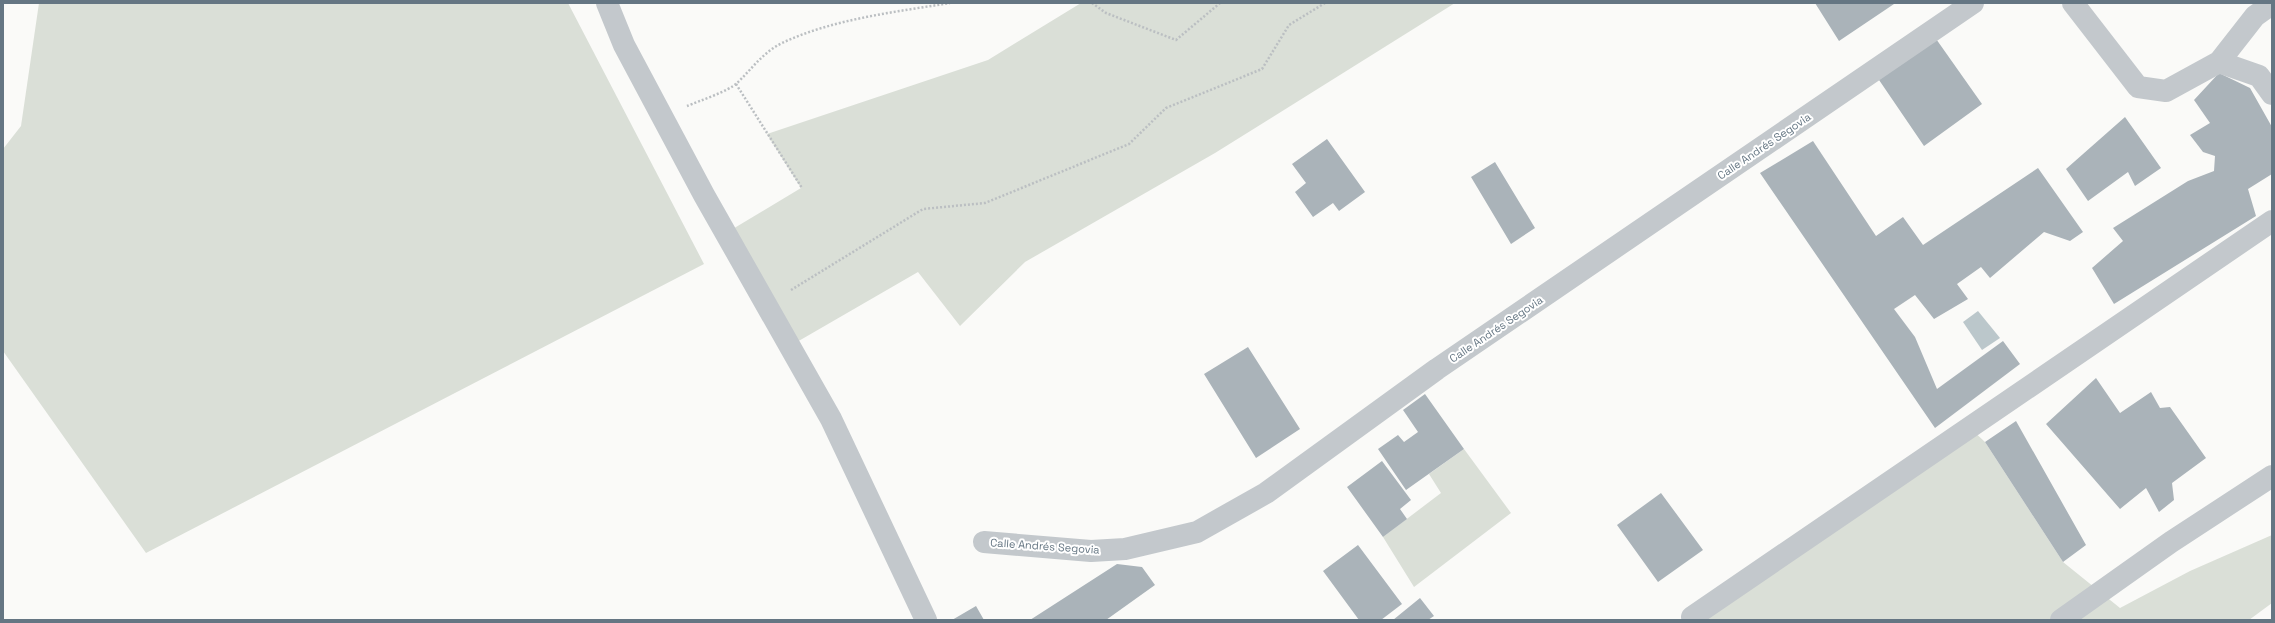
<svg xmlns="http://www.w3.org/2000/svg" width="2275" height="623" viewBox="0 0 2275 623" font-family="'Space Grotesk',sans-serif">
	<style>
		.green { fill: #dadfd7 }
		.water { fill: #bbc7cb }
		.building { fill: #aab3b9 }
		.lines { fill: none; stroke-linecap: round; stroke-linejoin: round }
		.path { stroke: #bbbfc2; stroke-width: 2.5; stroke-dasharray: 2 2; stroke-linecap: butt }
		.minor { stroke: #c3c8cc; stroke-width: 22 }
		.labels { text-anchor: middle; stroke-width: 4; stroke-linejoin: round; paint-order: stroke }
		.street-label { font-size: 11px; fill: #657683; stroke: #fff }
	</style>
	<rect width="100%" height="100%" fill="#fafaf8"/>
	<path class="green" d="M39,3H568L704,264L146,553L3,351V149L21,126Z
		M1081,3H1455L1215,153L1025,262L960,326L918,272L790,346L726,233L801,188L767,134L988,60Z
		M1969,427L1985,442L2063,562L2120,608L2190,571L2272,535V603L2249,620H1688Z
		M1464,449L1511,513L1414,587L1383,537L1441,493L1429,474Z"/>
	<path class="water" d="M1978,311L2000,338L1982,350L1963,322Z"/>
	<path class="building" d="M1815,3H1893L1894,4L1839,41Z
		M1934,36L1982,104L1924,146L1877,77Z
		M2219,73L2250,88L2272,127V174L2248,189L2256,216L2114,304L2092,268L2123,241L2113,228L2188,181L2214,171L2215,156L2203,152L2190,135L2210,123L2194,100Z
		M2125,117L2161,168L2135,186L2128,172L2088,201L2066,169Z
		M1327,139L1365,192L1339,211L1333,203L1313,217L1295,192L1306,183L1292,164Z
		M1813,141L1876,236L1903,217L1923,245L2038,168L2083,232L2070,241L2044,232L1990,278L1981,267L1957,284L1968,299L1934,319L1915,295L1894,309L1915,337L1937,389L2003,341L2020,364L1935,428L1760,173Z
		M1495,162L1535,228L1511,244L1471,177Z
		M1248,347L1300,429L1256,458L1204,374Z
		M2096,378L2120,413L2151,392L2160,408L2170,407L2206,458L2172,483L2174,500L2159,512L2146,488L2120,509L2046,424Z
		M1425,394L1464,449L1406,490L1378,449L1398,435L1404,442L1418,432L1403,410Z
		M2016,421L2086,545L2063,562L1985,442Z
		M1382,461L1411,500L1400,509L1407,519L1383,537L1347,487Z
		M1661,493L1703,550L1658,582L1617,525Z
		M1358,545L1402,604L1381,620H1359L1323,571Z
		M1117,564L1142,567L1155,585L1106,620H1030Z
		M1420,598L1434,616L1428,620H1393Z
		M976,606L984,620H952Z"/>
	<g class="lines">
		<path class="path" d="M1092,3L1106,13L1176,40L1220,3
			M736,84L802,188
			M687,106C699,101 729,91 737,83C752,69 762,53 782,43C833,19 895,12 950,3
			M791,290L923,209L985,203L1129,144L1166,108L1262,69L1289,25L1325,3"/>
		<path class="minor" d="M607,3L624,45L704,195L831,419L926,620
			M2073,3L2138,87L2166,91L2219,62L2259,76L2272,94
			M2219,62L2255,16L2272,4
			M984,542L1091,551L1125,549L1197,532L1266,493L1437,369L1973,3
			M1692,617L2272,221
			M2061,620L2171,542L2272,476"/>
	</g>
	<g class="labels">
		<g class="street-label">
			<text transform="translate(1764 146) rotate(-34)" y="4">Calle Andrés Segovia</text>
			<text transform="translate(1496 329) rotate(-34)" y="4">Calle Andrés Segovia</text>
			<text transform="translate(1045 546) rotate(4)" y="4">Calle Andrés Segovia</text>
		</g>
	</g>
	<rect width="2275" height="623" fill="none" stroke="#657683" stroke-width="8"/>
</svg>
